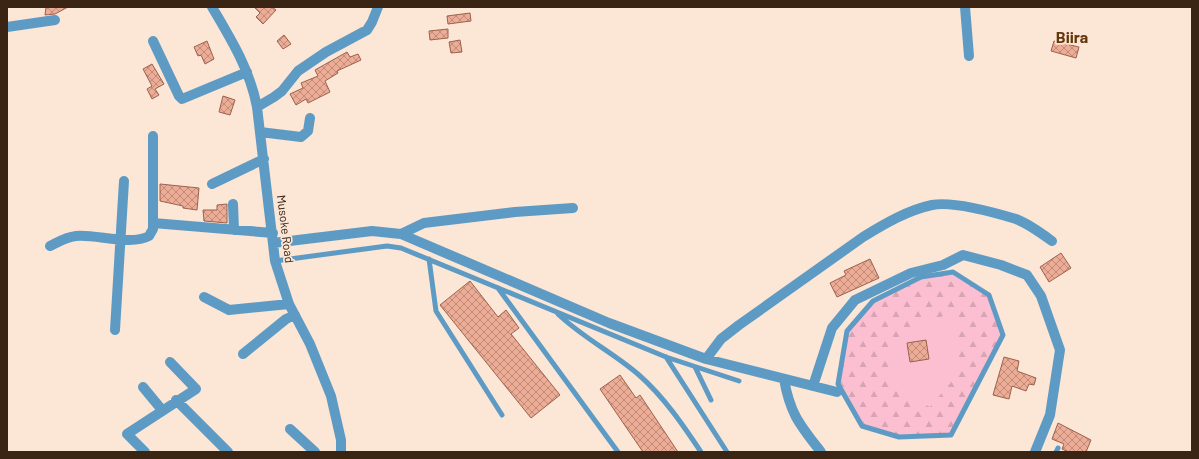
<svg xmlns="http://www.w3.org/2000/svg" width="1199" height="459" viewBox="0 0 1199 459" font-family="Barlow,sans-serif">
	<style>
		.forest { fill: url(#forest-firs) }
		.garden { fill: #fbbfd1 }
		.building { fill: url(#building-cross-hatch); stroke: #9c624e }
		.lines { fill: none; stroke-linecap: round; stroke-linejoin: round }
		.service { stroke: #5e9bc4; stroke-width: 5 }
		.minor { stroke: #5e9bc4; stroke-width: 10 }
		.labels { text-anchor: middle; stroke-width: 3.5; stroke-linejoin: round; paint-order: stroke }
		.street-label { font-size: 12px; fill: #3a2515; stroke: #fce6d6 }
		.district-label { font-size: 16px; font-weight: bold; fill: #63370c; stroke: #fce6d6 }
	</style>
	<defs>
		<pattern id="forest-firs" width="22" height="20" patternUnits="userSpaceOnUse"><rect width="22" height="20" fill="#fbbfd1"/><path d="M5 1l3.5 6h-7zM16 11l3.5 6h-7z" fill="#d8a4b3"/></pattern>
		<pattern id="building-cross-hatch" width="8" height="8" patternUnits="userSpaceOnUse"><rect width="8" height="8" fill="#ecac96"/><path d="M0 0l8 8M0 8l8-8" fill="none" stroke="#c08c79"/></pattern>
	</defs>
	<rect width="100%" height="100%" fill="#fce6d6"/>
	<path class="forest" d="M953,272L989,295L1003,335L951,435L899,437L862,426L838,384L847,331L873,301L921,277Z"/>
	<path class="garden" d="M946,315L958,320L957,375L930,407L892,388L888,351L917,325Z"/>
	<path class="building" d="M46,7H68L55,14L45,15Z
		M254,7H272L276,10L263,24L256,17L260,13Z
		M470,13L471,21L448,24L447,16Z
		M448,29V38L430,40L429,31Z
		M284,35L291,44L283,49L277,41Z
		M460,40L462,52L451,53L449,42Z
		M207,41L214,59L205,64L201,55L198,56L194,47Z
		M1054,41L1079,47L1076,58L1051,51Z
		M347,52L350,57L358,54L361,60L337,71L338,73L325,81L330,92L308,103L306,99L296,105L290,94L303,88L301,83L318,76L315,70Z
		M152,64L164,84L155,89L159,95L152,99L147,89L152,86L143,69Z
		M223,96L235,100L230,115L219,112Z
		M160,184L199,188L197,210L183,208V206L160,201Z
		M227,204V223L204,221L203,210H217V205Z
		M1061,253L1071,268L1049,282L1040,267Z
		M870,259L879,278L837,297L830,283L846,275L844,271Z
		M470,281L498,317L506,310L519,328L511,334L560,395L531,418L440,305Z
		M926,340L929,359L910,362L907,343Z
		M1004,357L1019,361L1017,371L1036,378L1034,385L1029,384L1026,391L1012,386L1009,399L993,395Z
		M620,375L636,398L640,395L678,452H643L600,389Z
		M1058,423L1091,440L1086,452H1069L1062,449L1064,444L1052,439Z"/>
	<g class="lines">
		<path class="service" d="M429,259L436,311L502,415
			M275,261L387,246L401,248L666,357L739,381
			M953,272L989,295L1003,335L951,435L899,437L862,426L838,384L847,331L873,301L921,277Z
			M498,288L618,452
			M558,314C583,338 614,353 639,375C664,397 683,425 701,452
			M666,357L727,452
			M695,367L711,400
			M1056,452L1058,448"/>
		<path class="minor" d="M212,7C231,39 250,70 257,107L275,261L289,304L310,344L331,396L341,440V452
			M965,7L969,56
			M7,27L55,20
			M153,41L179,96L182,99L247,72
			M257,107L274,97L282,91L298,71L326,52L367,30L372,22L378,7
			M260,132L301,137L308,131L310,118
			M212,184L264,159
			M233,204L234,230
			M153,223L273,233
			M401,234L424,223L432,222L515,212L573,208
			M273,243L372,231L401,234L609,323L706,359L837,392
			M50,246C58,242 66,237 76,236C96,234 131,246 149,236L153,229V136
			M204,297L229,310L289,304
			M115,330L124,181
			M243,354L286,319L295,315
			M706,359L721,339L739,325L863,237C884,224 908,210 932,205C952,201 996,213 1016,219C1029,224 1041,233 1052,241
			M784,379C790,414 800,425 821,452
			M813,386L832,328L855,300L911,273L943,265L963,255L1001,265L1027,275L1041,296L1060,350L1050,415L1035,452
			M143,387L162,410
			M176,400L228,452
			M290,429L315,452
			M145,452L127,434L196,389L170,362"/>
	</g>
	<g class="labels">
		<g class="street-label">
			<text transform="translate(285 229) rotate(83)" y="4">Musoke Road</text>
		</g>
		<g class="district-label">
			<text x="1072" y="43">Biira</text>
		</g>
	</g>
	<rect width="1199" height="459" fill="none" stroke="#3a2515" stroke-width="16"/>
</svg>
